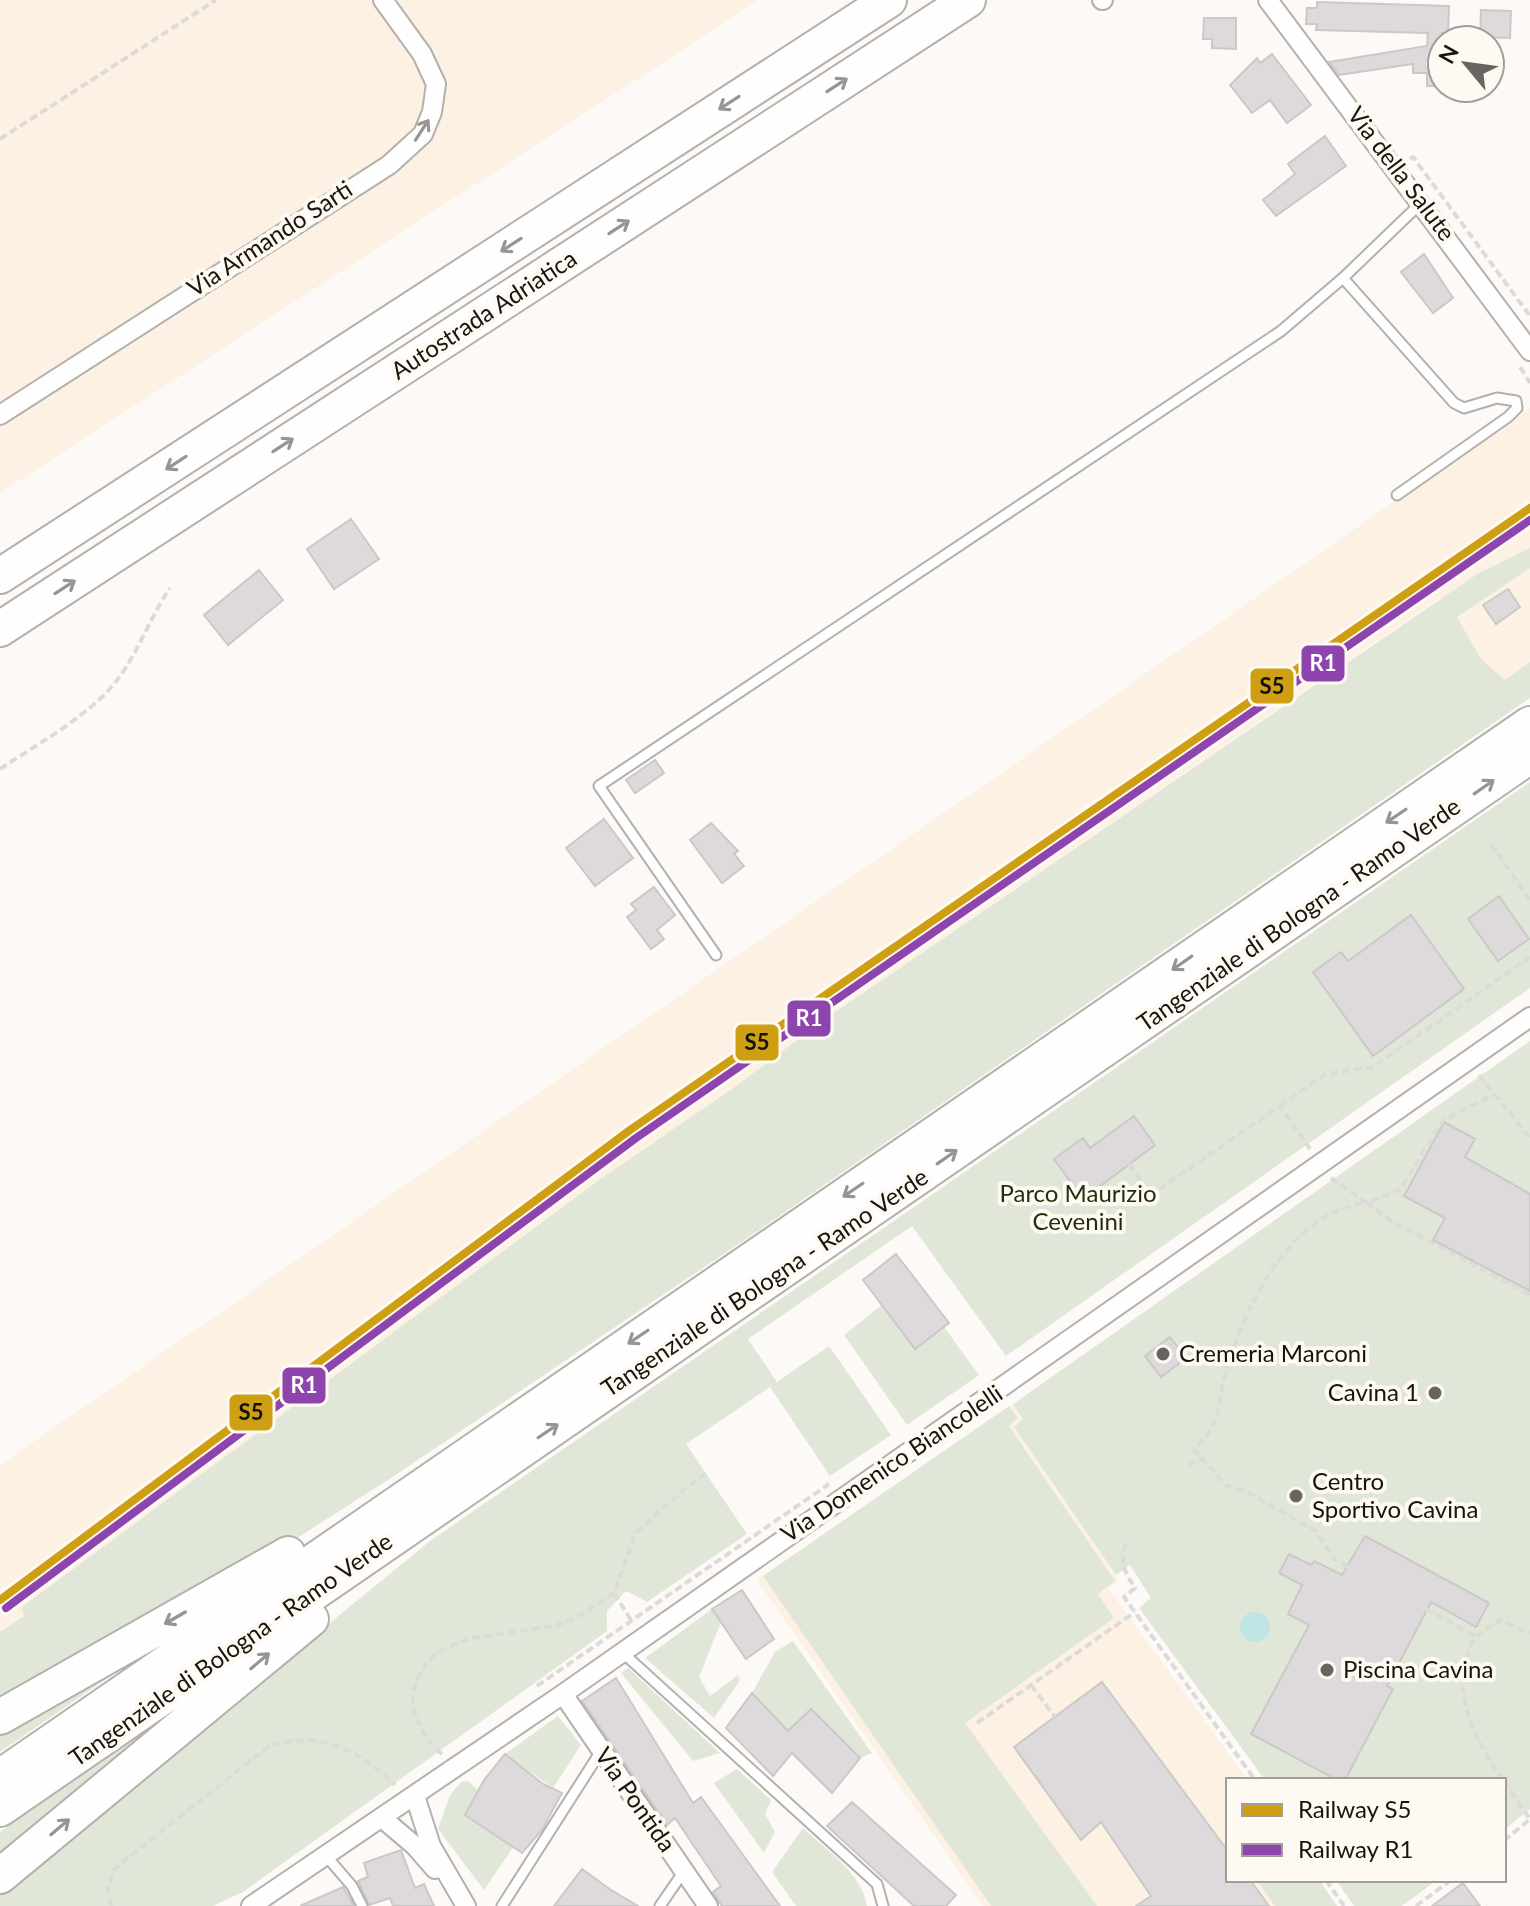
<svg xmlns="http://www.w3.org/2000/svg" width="1530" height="1906" viewBox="0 0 1530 1906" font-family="Lato,sans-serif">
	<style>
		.built { fill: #fcf1e3 }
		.green { fill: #e1e7d8 }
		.water { fill: #c0e3e4 }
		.building { fill: #dedadc; stroke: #cbc8c8; stroke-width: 2 }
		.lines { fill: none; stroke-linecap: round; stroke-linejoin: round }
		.lane-casing { stroke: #b4b0ac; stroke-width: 13 }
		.street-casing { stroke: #b4b0ac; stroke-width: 22 }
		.highway-casing { stroke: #b4b0ac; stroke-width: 38 }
		.path { stroke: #dcdbda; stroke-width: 4; stroke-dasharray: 8 4; stroke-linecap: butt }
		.lane { stroke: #fffefe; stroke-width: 9 }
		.street { stroke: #fffefe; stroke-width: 18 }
		.highway { stroke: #fffefe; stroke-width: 34 }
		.rail-1-casing { stroke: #fff9f3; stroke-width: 14 }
		.rail-2-casing { stroke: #fff9f3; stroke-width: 14 }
		.rail-1 { stroke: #cf9f13; stroke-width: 8 }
		.rail-2 { stroke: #8e44ad; stroke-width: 8 }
		.oneway { stroke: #979592 }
		.poi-dot { fill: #68645f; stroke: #fff9f3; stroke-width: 3 }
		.labels { text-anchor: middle; stroke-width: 8; stroke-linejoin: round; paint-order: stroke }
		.street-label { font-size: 24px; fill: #18140e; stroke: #fff9f3 }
		.park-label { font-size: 24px; fill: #1f2f07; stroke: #fff9f3 }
		.poi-label { font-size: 24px; fill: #18140e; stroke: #fff9f3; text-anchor: start }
		.line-badge { stroke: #fff9f3; stroke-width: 3 }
		.badge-label { font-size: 22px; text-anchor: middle; font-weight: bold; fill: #fff }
		.pale-badge-label { font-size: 22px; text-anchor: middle; font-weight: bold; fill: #111 }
	</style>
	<rect width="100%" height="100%" fill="#fcf9f6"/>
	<path class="built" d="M0,0H759L0,493Z
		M1530,408V662L1506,681L1481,659L1456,617L1440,598L825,1019L732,1089L602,1178L23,1607L24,1616L0,1632V1465Z
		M1013,1404L1024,1419L1014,1427L1119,1580L1109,1589L1248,1780H1228V1880H1319L1337,1906H983L757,1580Z"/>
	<path class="green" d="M1530,548V568L1457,617L1481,659L1505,680L1530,662V698L743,1241L391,1478L294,1540L0,1705V1632L24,1616L22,1607L602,1178L732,1089L825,1019L1479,573Z
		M1530,782V988L1006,1356L912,1226L748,1339L777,1382L829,1346L891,1435L830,1476L770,1387L686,1444L747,1534L647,1602L626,1591L607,1611V1631L243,1892L212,1906H0V1893L430,1541Z
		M1530,1041V1809L1504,1830V1780H1265L1139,1608L1151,1598L1130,1565L1116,1575L1014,1427L1023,1419L1013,1404Z
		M882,1305L915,1349L944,1327L979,1375L907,1425L844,1335Z
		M1009,1406L1018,1418L1009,1426L1115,1581L1098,1594L1114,1618L965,1723L1097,1906H991L763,1576Z
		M712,1609L721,1622L699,1677L710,1696L738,1675L740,1680L714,1718L645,1658Z
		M793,1641L872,1753L860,1758L811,1710L788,1731L752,1693L775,1652Z
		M628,1668L720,1753L693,1761L621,1673Z
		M114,1672L112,1675L0,1752V1730Z
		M171,1714L0,1862V1832Z
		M558,1716L581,1745L553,1788L505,1754Z
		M737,1769L771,1800L765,1814L775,1832L764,1853L714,1783Z
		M468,1781L478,1790L465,1815L514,1846L484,1890L438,1829L450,1795L461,1782Z
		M803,1828C827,1851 861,1872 867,1906H796L772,1872Z
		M1257,1880H1319L1337,1906H1275Z
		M1336,1880H1437L1402,1906H1354Z"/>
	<path class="water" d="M1240 1627a15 15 0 1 1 30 0a15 15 0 1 1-30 0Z"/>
	<path class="building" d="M1317,2L1449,6L1448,33H1442V86H1427V73H1413V64L1339,75L1329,62L1427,46L1428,33L1316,30L1317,24H1306L1307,8H1317Z
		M1481,10L1511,11L1510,38L1480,37Z
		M1204,18H1236V49L1212,48V39H1203Z
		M1272,54L1311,105L1287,123L1270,100L1252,113L1230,85L1257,58L1260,63Z
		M1325,136L1346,166L1276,216L1263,200L1295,174L1288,164Z
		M1424,254L1453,298L1433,313L1401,272Z
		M351,519L379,559L334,589L307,549Z
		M259,570L283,600L228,645L204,615Z
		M1508,589L1520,607L1496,624L1483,605Z
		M655,760L664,773L635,793L626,780Z
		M604,819L633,858L595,886L566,848Z
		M711,823L738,851L734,854L744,866L722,883L690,840Z
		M654,887L675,915L657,930L664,939L651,949L627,917L636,910L631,904Z
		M1499,896L1529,939L1498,961L1468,919Z
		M1411,915L1464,989L1373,1056L1313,972L1341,952L1348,961Z
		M1134,1116L1155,1145L1083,1199L1054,1159L1083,1138L1090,1148Z
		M1444,1122L1475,1139L1465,1157L1530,1194V1291L1433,1240L1445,1218L1404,1196Z
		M896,1254L949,1323L915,1349L863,1280Z
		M1170,1337L1186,1358L1161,1377L1145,1356Z
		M1365,1536L1489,1603L1476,1627L1431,1602L1387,1686L1393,1689L1345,1780H1337L1251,1734L1309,1625L1288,1614L1302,1585L1279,1573L1289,1554L1311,1565L1314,1561L1342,1575Z
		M742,1590L774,1639L746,1659L712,1609Z
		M616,1678L693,1803L701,1797L780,1906H722L713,1892L721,1886L675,1818L667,1825L582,1701Z
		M1102,1682L1228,1851V1880H1250L1269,1906H1136L1151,1896L1101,1822L1081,1840L1014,1747Z
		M752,1693L788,1731L811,1709L860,1758L832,1793L792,1753L773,1776L726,1728Z
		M505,1754L543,1784L562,1793L542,1830L522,1853L465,1815L484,1780Z
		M852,1802L956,1895L946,1906H914L827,1826Z
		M401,1850L415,1888L424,1884L434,1906H393L390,1898L369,1905L358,1881L368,1877L364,1863Z
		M582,1869L611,1890L638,1906H554Z
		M1463,1883L1480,1906H1432Z
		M343,1887L354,1906H300Z"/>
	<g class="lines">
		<g class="lane-casing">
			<path id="lane" d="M1343,278L1454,403L1464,408L1497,398L1516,401L1517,408L1508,417L1397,495
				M716,955L599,786L1281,331L1343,278L1422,202
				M622,1652L877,1884L883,1906
				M327,1857L352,1886L362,1906
				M502,1906L601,1751
				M660,1906L684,1871"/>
		</g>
		<g class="street-casing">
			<path id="street" d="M1102,0H1103
				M1268,0L1530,351
				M0,415L389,165L423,134L432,112L436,84L422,54L383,0
				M563,1694L708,1906
				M415,1796L431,1846L466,1906
				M382,1818L415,1846L435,1869
				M251,1906L563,1694L1530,1017"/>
		</g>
		<g class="highway-casing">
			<path id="highway" d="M0,576L889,0
				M0,629L968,0
				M0,1717L288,1554
				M0,1777L1530,724
				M0,1809L1530,756
				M0,1876L311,1619"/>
		</g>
		<path class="path" d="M0,139L216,0
			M1410,159L1413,157L1530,316
			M1520,367L1530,383
			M0,769C36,745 87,717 114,684C138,654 149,619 170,588
			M1491,844L1530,900
			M1479,1075L1530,1138
			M1280,1106L1326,1074L1373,1067L1530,957
			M1129,1164L1151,1195L1280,1106L1310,1149
			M1331,1178L1367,1203L1401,1189L1442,1121L1495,1094
			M1188,1465L1201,1458
			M1126,1543C1120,1564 1124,1571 1135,1588L1124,1597L1255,1780
			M631,1620L614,1593L635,1534L683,1490L705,1474
			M1476,1636L1500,1620L1530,1633
			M1031,1685L1055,1717
			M537,1686L829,1484
			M977,1723L1135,1612
			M442,1754C428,1743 410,1716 413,1696C423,1625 507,1639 560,1624C579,1619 597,1603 614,1593
			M1503,1780C1472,1735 1447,1688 1475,1636L1334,1559L1316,1531L1249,1493L1226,1485L1194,1450C1224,1421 1216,1403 1227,1367C1247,1303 1292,1210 1367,1203L1391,1221L1530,1295
			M1504,1781L1530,1819
			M1504,1841L1530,1819
			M1326,1880L1344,1906
			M111,1906L108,1890L114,1869L269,1746C319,1730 359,1750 395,1785
			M1416,1906L1451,1880"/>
		<use href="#lane" class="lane"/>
		<use href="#street" class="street"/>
		<use href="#highway" class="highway"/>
		<g class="rail-1-casing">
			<path id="rail-1" d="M0,1600L630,1130L1530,508"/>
		</g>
		<g class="rail-2-casing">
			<path id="rail-2" d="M6,1608L636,1138L1530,520"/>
		</g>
		<use href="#rail-1" class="rail-1"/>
		<use href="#rail-2" class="rail-2"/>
	</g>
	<defs><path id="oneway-shaft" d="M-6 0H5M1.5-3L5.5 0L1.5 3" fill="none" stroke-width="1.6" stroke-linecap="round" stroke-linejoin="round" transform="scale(2)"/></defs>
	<g class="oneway">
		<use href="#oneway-shaft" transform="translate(837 85) rotate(-33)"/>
		<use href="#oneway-shaft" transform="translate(729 103) rotate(147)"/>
		<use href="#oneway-shaft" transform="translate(422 130) rotate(-57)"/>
		<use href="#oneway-shaft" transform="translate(619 227) rotate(-33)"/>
		<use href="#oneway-shaft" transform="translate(511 245) rotate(147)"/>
		<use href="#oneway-shaft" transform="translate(283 445) rotate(-33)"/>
		<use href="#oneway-shaft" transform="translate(176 463) rotate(147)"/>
		<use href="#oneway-shaft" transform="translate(65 587) rotate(-33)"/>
		<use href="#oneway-shaft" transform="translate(1484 787) rotate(-35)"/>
		<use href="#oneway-shaft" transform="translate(1396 816) rotate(146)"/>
		<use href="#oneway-shaft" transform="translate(1182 963) rotate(145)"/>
		<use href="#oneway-shaft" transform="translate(947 1157) rotate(-35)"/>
		<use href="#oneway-shaft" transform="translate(853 1190) rotate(146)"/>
		<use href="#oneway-shaft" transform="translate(638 1337) rotate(146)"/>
		<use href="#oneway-shaft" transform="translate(548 1431) rotate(-34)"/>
		<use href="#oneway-shaft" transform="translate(175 1618) rotate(150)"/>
		<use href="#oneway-shaft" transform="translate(260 1661) rotate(-40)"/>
		<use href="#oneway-shaft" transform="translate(60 1827) rotate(-40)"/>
	</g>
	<g class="poi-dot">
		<circle cx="1163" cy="1354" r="8"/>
		<circle cx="1435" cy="1393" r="8"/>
		<circle cx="1296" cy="1496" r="8"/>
		<circle cx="1327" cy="1670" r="8"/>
	</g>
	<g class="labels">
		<g class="street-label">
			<text transform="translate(1401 174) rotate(53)" y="8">Via della Salute</text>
			<text transform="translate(270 239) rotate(-33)" y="8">Via Armando Sarti</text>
			<text transform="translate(484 315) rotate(-33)" y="8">Autostrada Adriatica</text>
			<text transform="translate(1299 915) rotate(-35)" y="8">Tangenziale di Bologna - Ramo Verde</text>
			<text transform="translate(765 1283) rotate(-34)" y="8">Tangenziale di Bologna - Ramo Verde</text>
			<text transform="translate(892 1464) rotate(-34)" y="8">Via Domenico Biancolelli</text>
			<text transform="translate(231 1650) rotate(-35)" y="8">Tangenziale di Bologna - Ramo Verde</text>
			<text transform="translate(635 1800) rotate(55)" y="8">Via Pontida</text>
		</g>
		<g class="park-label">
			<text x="1078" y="1202">Parco Maurizio<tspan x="1078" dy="28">Cevenini</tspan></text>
		</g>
		<g class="poi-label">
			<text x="1179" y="1362">Cremeria Marconi</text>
			<text x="1419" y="1401" text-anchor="end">Cavina 1</text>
			<text x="1312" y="1490">Centro<tspan x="1312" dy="28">Sportivo Cavina</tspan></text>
			<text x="1343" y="1678">Piscina Cavina</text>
		</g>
	</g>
	<g class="line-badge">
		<rect x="1300" y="644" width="46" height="39" rx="8" fill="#8e44ad"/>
		<rect x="1249" y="667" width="46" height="38" rx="8" fill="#cf9f13"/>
		<rect x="786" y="999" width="46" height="39" rx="8" fill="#8e44ad"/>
		<rect x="734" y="1023" width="46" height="39" rx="8" fill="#cf9f13"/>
		<rect x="281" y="1366" width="46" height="39" rx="8" fill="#8e44ad"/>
		<rect x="228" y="1393" width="46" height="39" rx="8" fill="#cf9f13"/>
	</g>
	<g class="badge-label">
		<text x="1323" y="671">R1</text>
		<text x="809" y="1026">R1</text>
		<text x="304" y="1393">R1</text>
	</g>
	<g class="pale-badge-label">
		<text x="1272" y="694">S5</text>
		<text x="757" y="1050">S5</text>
		<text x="251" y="1420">S5</text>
	</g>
	<rect x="1226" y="1778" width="280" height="104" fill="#fff9f3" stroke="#a39d97" stroke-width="2"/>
	<rect x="1242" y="1804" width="40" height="12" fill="#cf9f13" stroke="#a39d97" stroke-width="2"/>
	<text x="1298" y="1818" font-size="24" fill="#18140e">Railway S5</text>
	<rect x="1242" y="1844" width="40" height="12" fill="#8e44ad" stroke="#a39d97" stroke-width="2"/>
	<text x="1298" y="1858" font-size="24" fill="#18140e">Railway R1</text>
	<g transform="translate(1466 64) rotate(299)"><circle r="38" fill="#fff9f3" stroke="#a39d97" stroke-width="2"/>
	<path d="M0-6L14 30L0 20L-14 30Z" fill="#68645f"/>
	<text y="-12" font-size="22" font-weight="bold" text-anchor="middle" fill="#18140e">N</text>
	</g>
</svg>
